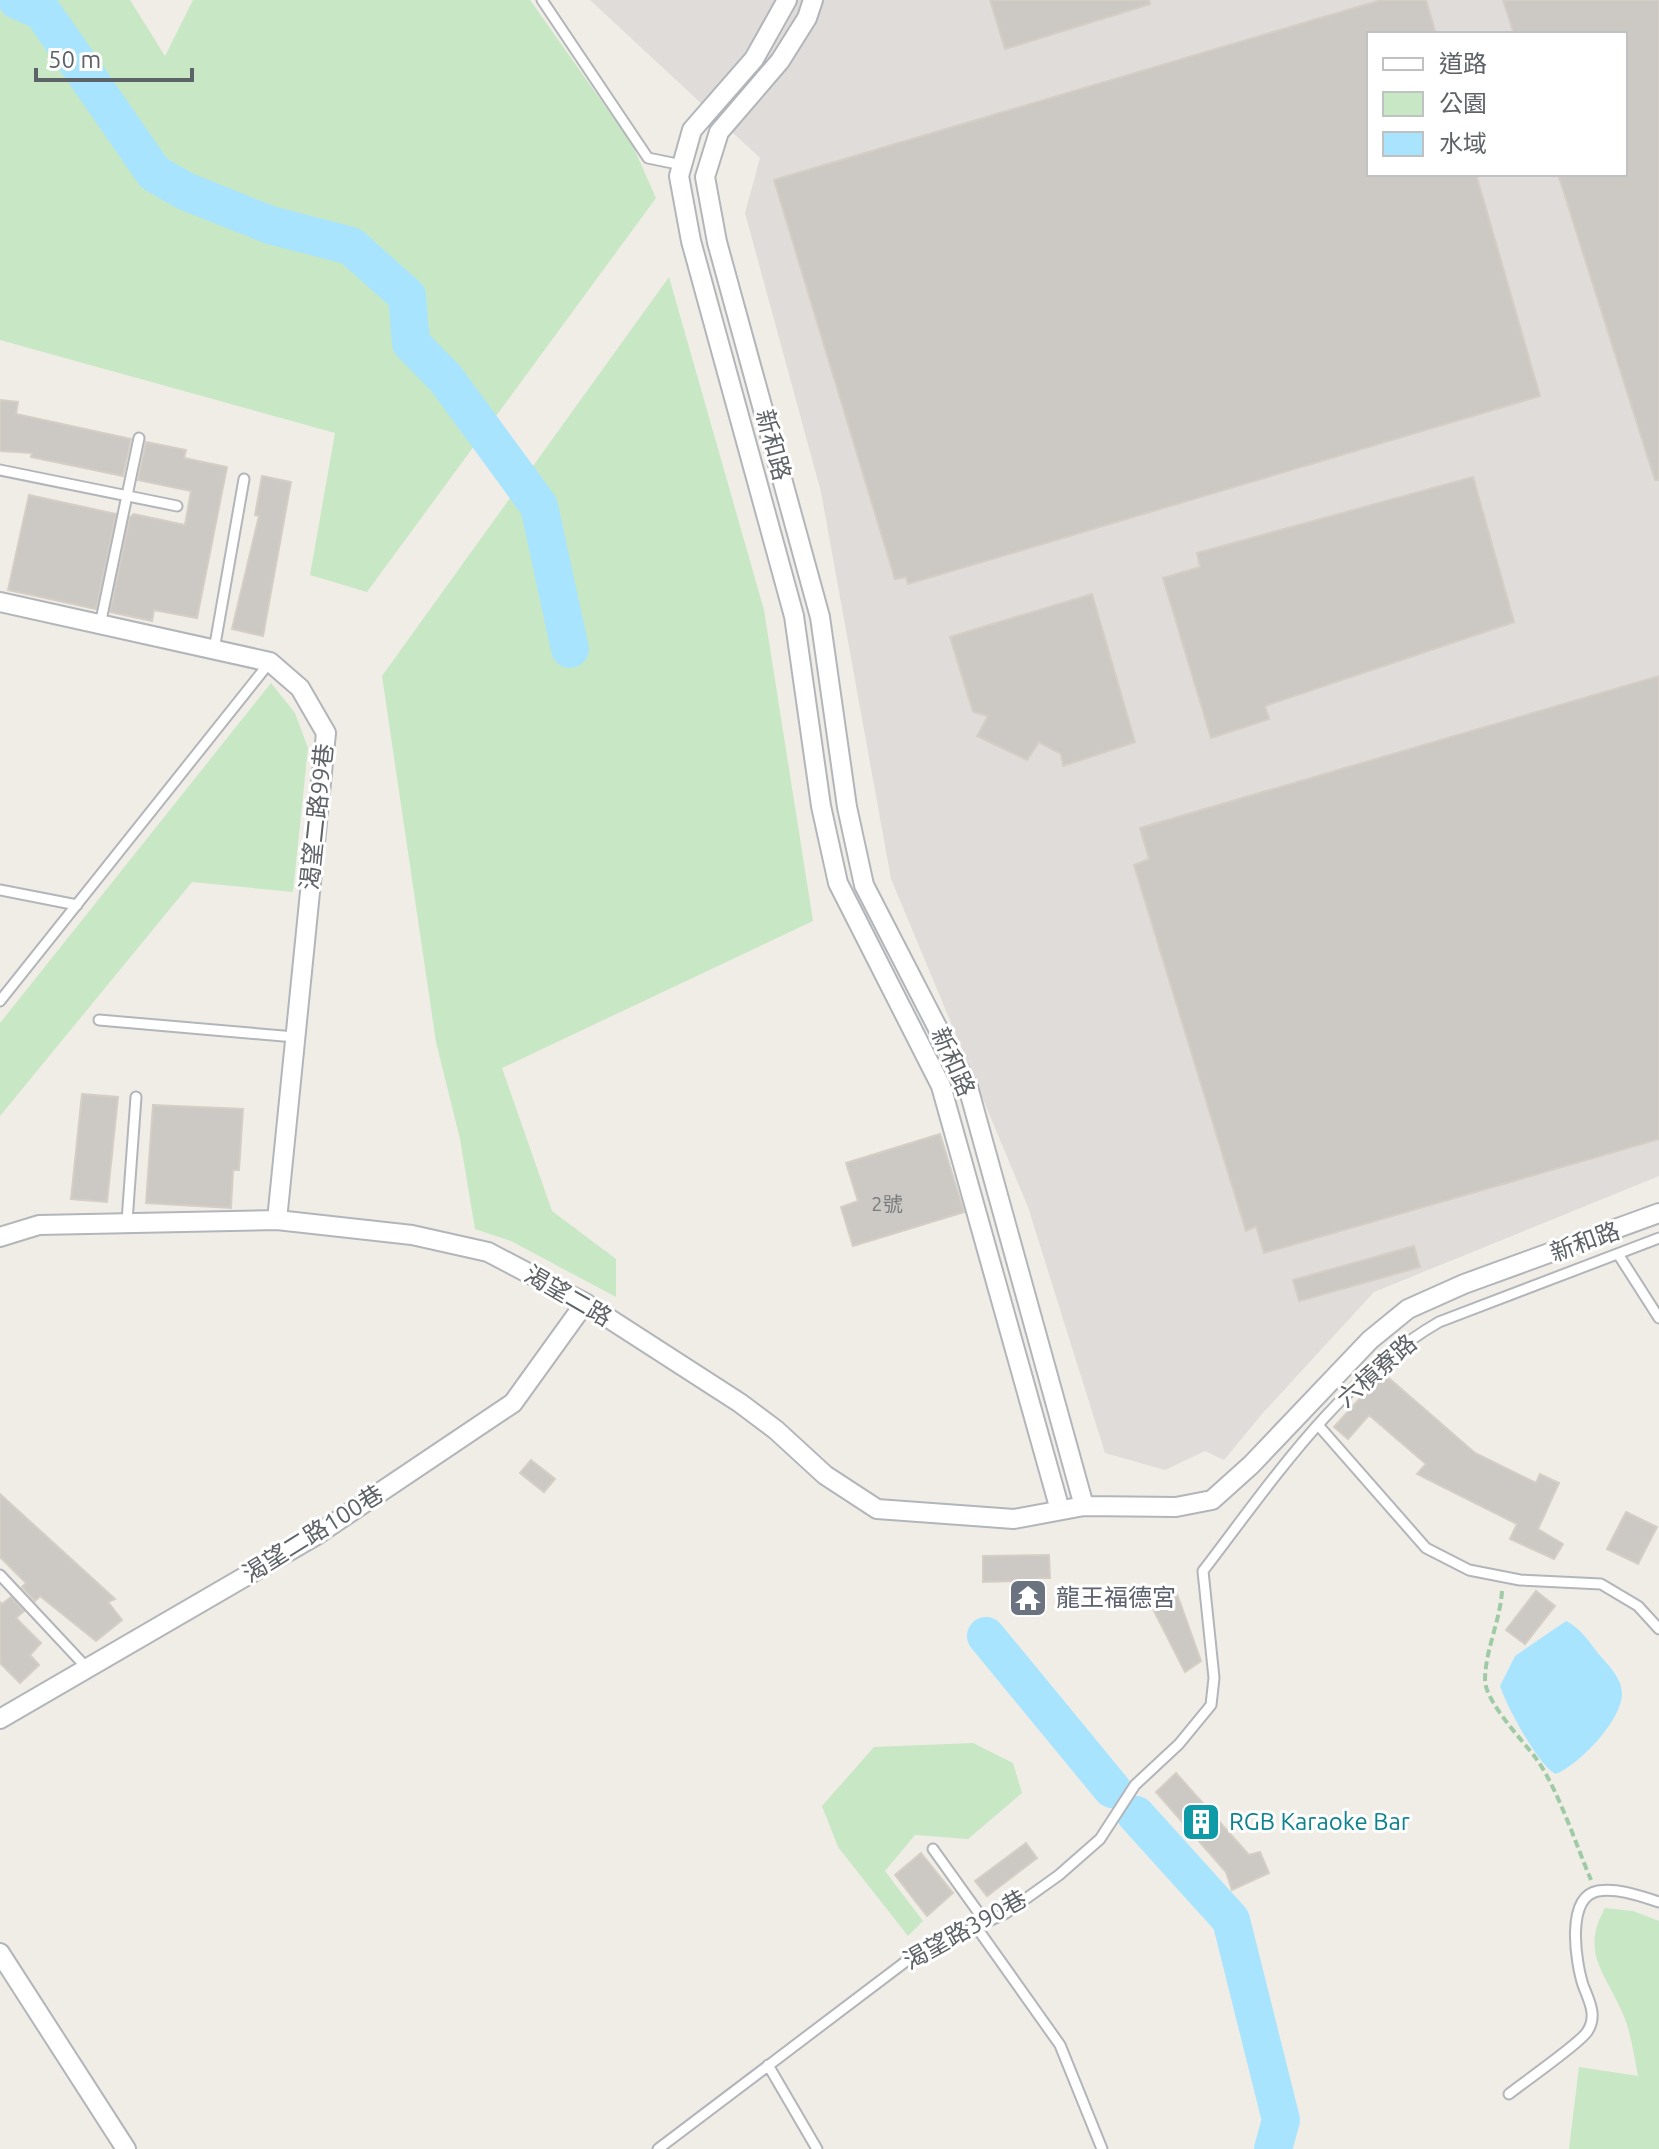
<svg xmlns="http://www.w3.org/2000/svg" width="1659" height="2149" viewBox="0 0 1659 2149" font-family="Ubuntu,'Noto Sans TC',sans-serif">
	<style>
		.industrial { fill: #dfdcd9; fill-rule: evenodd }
		.green { fill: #c8e7c4 }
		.water { fill: #a9e4fe }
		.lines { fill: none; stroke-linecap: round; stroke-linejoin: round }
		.river { stroke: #a9e4fe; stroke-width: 38 }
		.building { fill: #ccc8c4; stroke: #d5cec5; stroke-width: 2 }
		.service-casing { stroke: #b2b5b9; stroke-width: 13 }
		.minor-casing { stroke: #b2b5b9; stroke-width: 22 }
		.path { stroke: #9ecba5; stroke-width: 4; stroke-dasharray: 8 4; stroke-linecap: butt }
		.service { stroke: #fff; stroke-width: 9 }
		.minor { stroke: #fff; stroke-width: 18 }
		.labels { text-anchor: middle; stroke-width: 6; stroke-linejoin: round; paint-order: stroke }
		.number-label { font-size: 20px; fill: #7a7c7e }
		.street-label { font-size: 24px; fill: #5e6367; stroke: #fff }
		.worship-label { font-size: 24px; fill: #5b616d; stroke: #fff; text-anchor: start }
		.culture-label { font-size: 24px; fill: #0d838f; stroke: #fff; text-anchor: start }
	</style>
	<rect width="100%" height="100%" fill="#f0ede7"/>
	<path class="industrial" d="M590,0H1659V1176L1374,1292L1262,1414L1224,1460L1205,1451L1165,1470L1105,1453L1028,1207L891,879L821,492L745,213L760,158ZM1369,34H1625V174H1369Z"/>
	<path class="green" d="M0,0H130L165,56L193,0H530L632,144L656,198L367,592L310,575L335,433L0,340Z
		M669,277L764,610L813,921L502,1068L552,1211L616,1259V1297L511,1241L475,1229L460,1139L436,1042L382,676Z
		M271,683L295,713L308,748L293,892L192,882L0,1116V1023Z
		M973,1743L1013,1763L1022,1793L968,1839L915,1835L885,1871L923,1921L908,1936L838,1847L822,1806L874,1747Z
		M1605,1908L1633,1911L1659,1921V2149H1569L1579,2067L1638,2076C1634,2056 1631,2032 1623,2014C1605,1972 1580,1953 1605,1908Z"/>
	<path class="water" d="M1566,1621C1580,1628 1588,1640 1597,1652C1607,1664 1622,1677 1622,1694C1622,1720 1579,1765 1556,1774C1539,1767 1506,1705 1500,1686L1515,1656Z"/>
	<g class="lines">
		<path class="river" d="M17,0L42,11L154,173L185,191L270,225L351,246L407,296L411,343L446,379L539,506L570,649
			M986,1636L1112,1789
			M1136,1815L1231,1920L1281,2120L1273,2149"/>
	</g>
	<path class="building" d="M990,0H1149L1150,4L1005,49Z
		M1381,0H1426L1436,34H1369V174H1476L1540,396L908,584L906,577L895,579L774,180Z
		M1503,0H1659V480H1655L1558,174H1625V34H1514Z
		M0,400L18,402L16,414L131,439L123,476L31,457L32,453L0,451Z
		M146,442L186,450L184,458L227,467L197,618L154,610L152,621L110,612L130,517L134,514L185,525L191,491L138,480Z
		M262,476L291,482L263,636L232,629L259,516L255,515Z
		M1473,477L1514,622L1265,706L1269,719L1211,738L1163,578L1200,567L1197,553Z
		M29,495L116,514L96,609L8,590Z
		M1092,594L1135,742L1063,766L1061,754L1039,742L1027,760L977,736L988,716L973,712L950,637Z
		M1659,676V1139L1264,1253L1256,1226L1246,1231L1134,865L1149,859L1140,828Z
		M82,1094L118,1097L107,1202L71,1199Z
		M153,1105L243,1109L239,1170H233L231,1208L146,1203Z
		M940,1134L964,1212L853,1246L841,1207L858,1201L846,1163Z
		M1414,1246L1420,1267L1299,1301L1293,1280Z
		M1383,1373L1475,1453L1536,1483L1540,1474L1559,1483L1538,1529L1563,1544L1554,1559L1510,1539L1517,1524L1417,1474L1426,1464L1369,1415L1348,1439L1334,1427Z
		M531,1460L555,1479L544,1492L520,1473Z
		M0,1494L115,1599L108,1602L122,1620L96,1641L40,1596L35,1601L22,1587L26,1583L0,1557Z
		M1626,1512L1657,1527L1638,1564L1607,1549Z
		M1049,1555L1050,1578H1039L1040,1614H1017L1016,1581L983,1582V1556Z
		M1536,1591L1555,1606L1525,1644L1506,1630Z
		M1177,1594L1201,1661L1185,1672L1151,1605Z
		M11,1597L24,1611L16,1618L41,1643L30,1655L39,1665L20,1683L0,1663V1602L2,1604Z
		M1176,1773L1249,1855L1260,1852L1269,1873L1232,1890L1226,1872L1156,1792Z
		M1026,1843L1037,1858L987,1896L975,1881Z
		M921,1853L953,1893L927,1916L895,1875Z"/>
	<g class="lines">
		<g class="service-casing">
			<path id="service" d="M542,0L648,158L682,165
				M0,470L177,506
				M100,625L139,438
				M214,650L244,479
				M0,890L77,905
				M0,1001L270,662
				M99,1020L295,1037
				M127,1221L136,1097
				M1618,1254L1659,1318
				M1318,1425L1426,1548L1469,1570L1520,1580L1601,1584L1638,1606L1659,1629
				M0,1575L87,1668
				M933,1849L986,1923
				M977,1928L1060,2045L1102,2149
				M768,2065L817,2149
				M1509,2094C1524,2082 1579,2044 1587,2032C1598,2016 1589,2001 1583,1985C1576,1963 1565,1897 1598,1891C1619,1888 1640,1896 1659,1902
				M658,2149L913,1956L1006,1913L1059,1875L1100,1839L1135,1785L1179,1744L1211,1705L1214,1678L1203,1571C1272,1481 1339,1380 1439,1322L1659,1238"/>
		</g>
		<g class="minor-casing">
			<path id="minor" d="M787,0L754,59L692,130L679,176L691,241L794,616L821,806L838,883L941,1086L1060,1510
				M813,0L807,18L780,61L719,132L705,177L717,242L820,617L847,807L864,885L968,1087L1084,1506
				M0,602L270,662L300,688L326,733L277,1220
				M0,1237L39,1225L277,1220L412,1235L488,1252L585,1303L740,1403L776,1430L825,1475L877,1509L1014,1519L1084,1506L1176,1507L1212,1500L1251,1465L1370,1340L1408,1309L1464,1284L1659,1213
				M0,1719L315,1536L513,1403L585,1303
				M0,1953L126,2149"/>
		</g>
		<path class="path" d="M1502,1591C1500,1622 1485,1650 1485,1681C1486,1702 1522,1740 1535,1757C1557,1786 1576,1845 1591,1880"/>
		<use href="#service" class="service"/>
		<use href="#minor" class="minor"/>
	</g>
	<defs>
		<g id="temple-square" transform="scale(2)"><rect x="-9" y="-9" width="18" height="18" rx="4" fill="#6b7280" stroke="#fff"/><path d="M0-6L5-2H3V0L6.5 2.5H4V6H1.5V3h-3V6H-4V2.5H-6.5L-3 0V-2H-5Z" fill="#fff"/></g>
		<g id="building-square" transform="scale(2)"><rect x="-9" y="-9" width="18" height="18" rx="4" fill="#0f9aa8" stroke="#fff"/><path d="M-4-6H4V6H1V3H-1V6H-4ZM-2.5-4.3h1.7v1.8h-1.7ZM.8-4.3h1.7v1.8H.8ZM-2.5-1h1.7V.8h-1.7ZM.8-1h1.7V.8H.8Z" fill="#fff"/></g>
	</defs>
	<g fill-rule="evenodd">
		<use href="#temple-square" x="1028" y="1598"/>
		<use href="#building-square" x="1201" y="1822"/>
	</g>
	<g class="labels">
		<g class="number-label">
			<text x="887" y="1211">2號</text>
		</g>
		<g class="street-label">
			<text transform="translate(773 445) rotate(75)" y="8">新和路</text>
			<text transform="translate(317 817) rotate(-84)" y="8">渴望二路99巷</text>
			<text transform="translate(953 1062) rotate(66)" y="8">新和路</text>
			<text transform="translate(1585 1242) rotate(-20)" y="8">新和路</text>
			<text transform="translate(568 1296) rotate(30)" y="8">渴望二路</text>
			<text transform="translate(1377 1371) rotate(-41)" y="8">六槓寮路</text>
			<text transform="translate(313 1534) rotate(-32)" y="8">渴望二路100巷</text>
			<text transform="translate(965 1930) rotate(-29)" y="8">渴望路390巷</text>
		</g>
		<g class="worship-label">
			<text x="1056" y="1606">龍王福德宮</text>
		</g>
		<g class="culture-label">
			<text x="1229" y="1830">RGB Karaoke Bar</text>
		</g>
	</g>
	<rect x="1367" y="32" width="260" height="144" fill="#ffffff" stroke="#bfc1c2" stroke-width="2"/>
	<rect x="1383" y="58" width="40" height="12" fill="#ffffff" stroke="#bfc1c2" stroke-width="2"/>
	<text x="1439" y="72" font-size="24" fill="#5e6367">道路</text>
	<rect x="1383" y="92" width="40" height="24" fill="#c8e7c4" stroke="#bfc1c2" stroke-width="2"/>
	<text x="1439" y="112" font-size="24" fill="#5e6367">公園</text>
	<rect x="1383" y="132" width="40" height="24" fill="#a9e4fe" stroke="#bfc1c2" stroke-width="2"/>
	<text x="1439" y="152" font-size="24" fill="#5e6367">水域</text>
	<path d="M36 68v12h156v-12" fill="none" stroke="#5e6367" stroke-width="4"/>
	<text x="48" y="68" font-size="24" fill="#5e6367" stroke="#ffffff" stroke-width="6" paint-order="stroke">50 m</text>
</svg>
